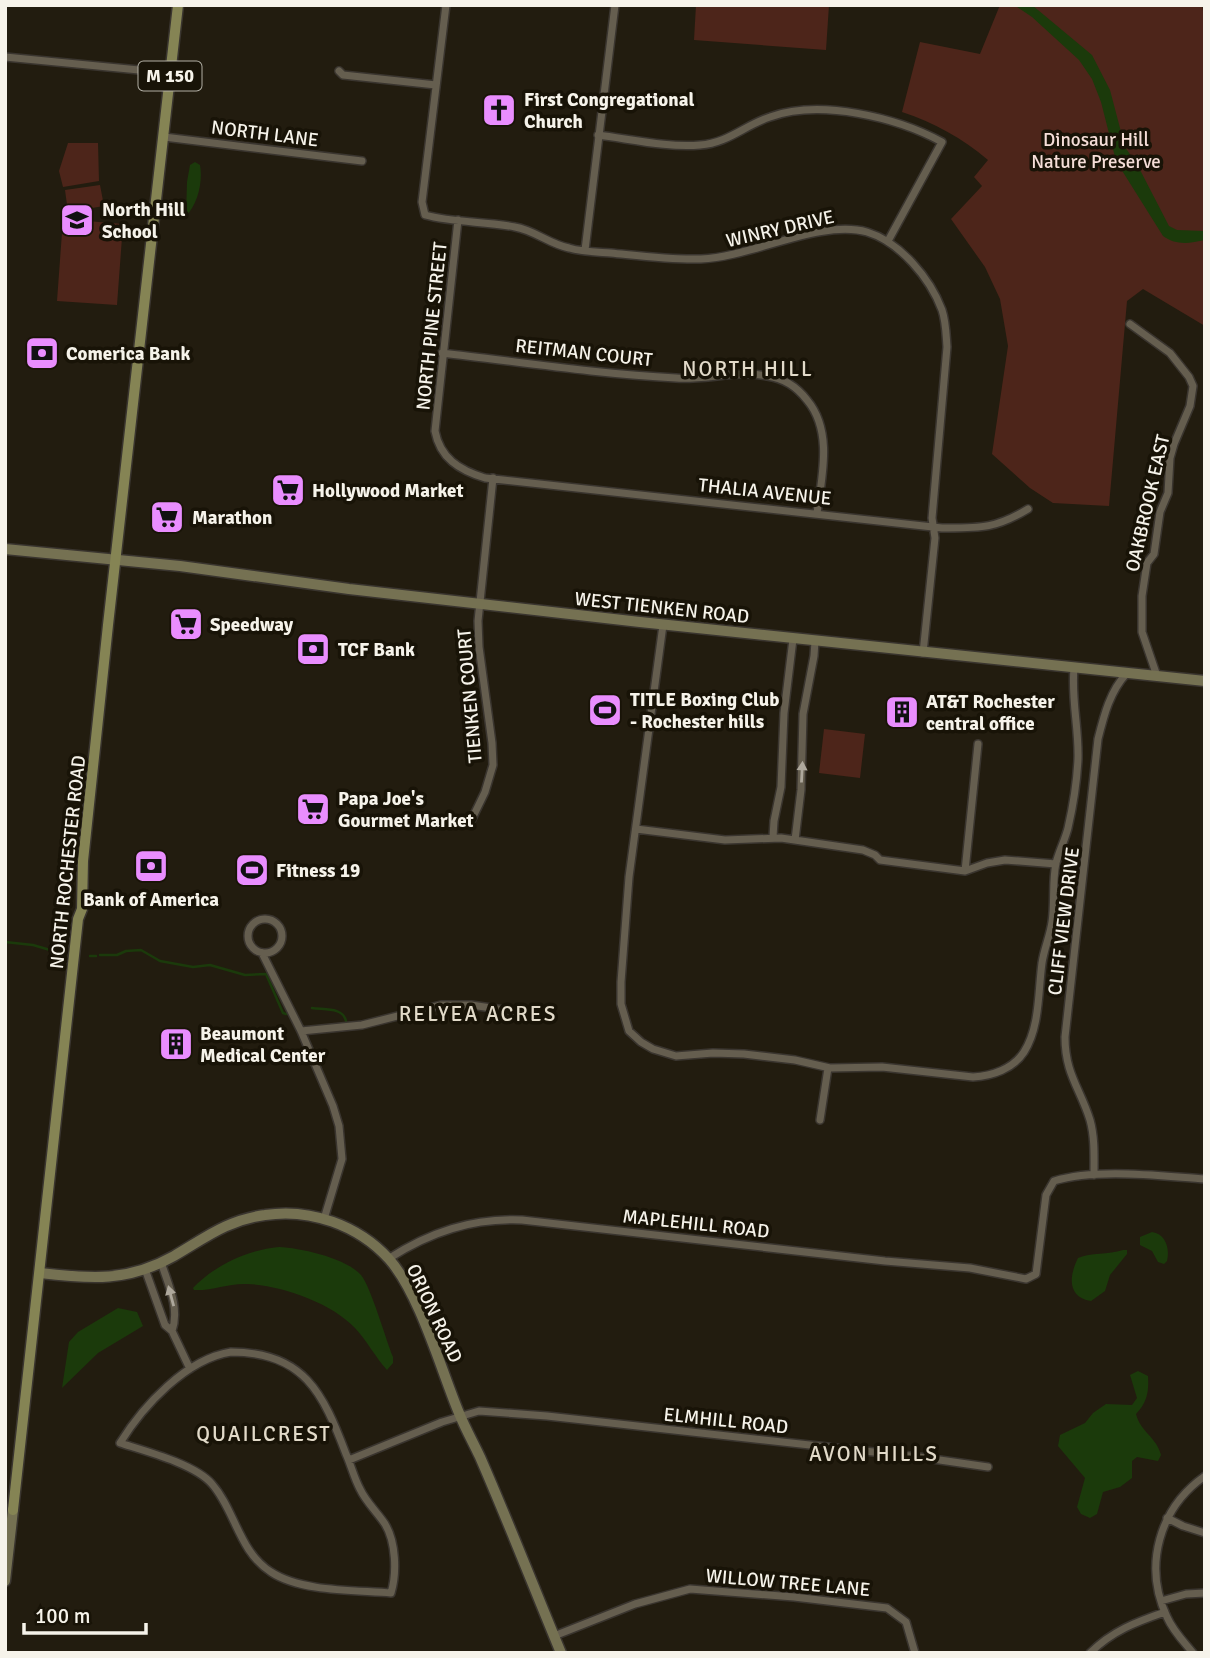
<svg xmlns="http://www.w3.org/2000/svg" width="1210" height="1658" viewBox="0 0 1210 1658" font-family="Signika,sans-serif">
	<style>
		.green { fill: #4d251a }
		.water { fill: #1b3a0b }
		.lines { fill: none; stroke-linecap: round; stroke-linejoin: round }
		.stream { stroke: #1b3a0b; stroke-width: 2.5 }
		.street-casing { stroke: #3a352f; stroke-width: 10 }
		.secondary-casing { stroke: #3a352f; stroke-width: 13 }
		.primary-casing { stroke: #3a352f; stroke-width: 13 }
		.street { stroke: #655e4f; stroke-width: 7 }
		.secondary { stroke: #757152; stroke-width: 10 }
		.primary { stroke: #858454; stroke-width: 10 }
		.oneway { fill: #aea89c }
		.labels { text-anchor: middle; stroke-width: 7; stroke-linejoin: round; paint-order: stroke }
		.shield { fill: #181307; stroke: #b3b0a6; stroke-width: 2 }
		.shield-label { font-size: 18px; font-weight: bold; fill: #f6f3ea }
		.poi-label { font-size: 19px; font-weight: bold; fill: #f6f3ea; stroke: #181307; text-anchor: start }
		.street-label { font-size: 19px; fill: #f6f3ea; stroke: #181307 }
		.park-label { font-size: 19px; fill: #f5ded8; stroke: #181307 }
		.neighbourhood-label { font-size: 21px; letter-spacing: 2px; fill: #e2dac9; stroke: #181307 }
	</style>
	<rect width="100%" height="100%" fill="#221c0f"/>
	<path class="green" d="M696,5H829L826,50L694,40Z
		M1000,5H1202L1205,23V326L1143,289L1127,301L1109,506L1053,503L1030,488L992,454L1008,346L1000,299L985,267L951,219L982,186L974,177L988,160C962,138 935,123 902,112L920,42L980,54Z
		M68,143H98L99,181L63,187L59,171Z
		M100,185L104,206L68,212L65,190Z
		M63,219L123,224L117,305L57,301Z
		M824,729L865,734L860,778L819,773Z"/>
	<path class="water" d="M1014,5H1032L1092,55L1110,90L1125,147L1138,166L1169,226L1177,230L1205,231V240C1190,243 1177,246 1163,236L1116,161L1101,102L1092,79L1079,60L1032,17Z
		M195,162L200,165C203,181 198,204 186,216L187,182L190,165Z
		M1152,1232C1166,1234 1170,1249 1167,1261L1164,1264L1158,1262L1152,1251L1140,1245V1237Z
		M279,1247C301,1248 346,1258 361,1275C371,1287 386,1340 393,1357V1363L387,1370C376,1358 367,1341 355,1328C332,1303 281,1285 247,1284C229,1283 212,1291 194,1290L193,1288C215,1265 247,1250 279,1247Z
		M1123,1250H1127V1254L1110,1275L1105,1291L1091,1301C1067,1297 1069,1276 1078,1258C1091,1252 1108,1255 1123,1250Z
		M118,1308L137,1312L143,1326L98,1353L62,1388L69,1342L78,1332Z
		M1138,1371L1148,1376C1149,1392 1147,1402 1136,1414C1141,1433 1156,1436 1161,1455L1158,1461L1137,1457L1132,1461V1478L1120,1487L1103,1492L1097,1514L1090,1518L1081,1514L1077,1507L1085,1478L1058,1446L1060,1435L1085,1423L1093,1413L1106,1404L1132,1405L1137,1398L1130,1375Z"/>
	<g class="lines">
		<path class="stream" d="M5,942L33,945L50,950
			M100,955H117L126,951L141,950L160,961L193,967L210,965L245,975L266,974L283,1013L286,1014
			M90,956H96
			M312,1008C324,1010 343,1007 346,1021"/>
		<g class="street-casing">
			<path id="street" d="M446,5L422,202L425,215C454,223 485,221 515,227C534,230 549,244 569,248C582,252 597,252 611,253C641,256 671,260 701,259C752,257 820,219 867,232C900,242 930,278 942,310C946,322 946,334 947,347L932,518L935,538L923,653
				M5,57L170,73
				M339,71L343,75L436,85
				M598,135C630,139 669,148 700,145C728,143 745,125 770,117C820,99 896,117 942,142L888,241
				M164,137L362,161
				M458,220L435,431C440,458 459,470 485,478L942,528C980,528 995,529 1028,509
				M585,250L615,5
				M1130,324L1170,353L1189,377L1193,386L1190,406L1174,444L1170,458L1168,493L1160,512L1154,554L1147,563L1142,596V632L1157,676
				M442,353C520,362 598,374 676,378C706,380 737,370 767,376C783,378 797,387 807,400C833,431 822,476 817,513
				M663,625L629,877L621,982V1004L629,1031L641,1042L653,1049L676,1056L713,1053L744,1054L795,1060L830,1068L882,1067L973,1077C992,1076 1013,1069 1024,1052C1040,1027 1038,992 1042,963C1044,949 1050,936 1052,922C1055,903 1052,882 1056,863C1059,851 1065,840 1068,828C1073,806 1077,781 1078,759C1079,728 1071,699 1074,668
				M470,823L485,792L493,765L492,743L479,647L478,621L493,478
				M636,829L725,840L781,838L863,850L875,855L880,860L965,871L987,863L1005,860L1056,864
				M773,837L774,821L781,787L784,713L793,639
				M795,840L801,790L803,714L814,656L815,641
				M965,871L978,744
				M248 936a17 17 0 1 1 34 0a17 17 0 1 1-34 0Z
				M262,953L301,1031L333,1106L339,1126L342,1159L324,1219
				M301,1031L362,1025L441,1005H471L525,1013
				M820,1120L828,1068
				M1094,1175C1094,1157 1095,1138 1090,1120C1080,1088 1065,1074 1065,1037L1098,739C1104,715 1110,691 1127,673
				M388,1259C430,1232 472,1218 522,1220L885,1261L970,1268L1026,1279L1036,1274L1046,1195L1054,1181C1097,1168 1159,1176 1205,1179
				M161,1262C168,1284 180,1308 172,1331
				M145,1269L165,1325L172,1331L190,1369
				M231,1352C304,1352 323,1393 346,1454C351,1465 354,1478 360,1489C366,1502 377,1512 385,1524C396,1542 397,1573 391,1593C356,1590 301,1592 271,1572C239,1552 235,1510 212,1484C195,1464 145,1451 120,1443C143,1406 186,1359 231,1352Z
				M349,1460L442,1422L479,1411L547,1416L919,1457L988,1467
				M1167,1518L1183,1526L1205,1533
				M1161,1601L1186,1594L1205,1593
				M554,1636L635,1604L690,1589L794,1597L887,1608L906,1622L915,1653
				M1090,1653C1112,1631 1136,1622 1165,1612
				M1193,1653C1184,1642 1173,1631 1167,1617C1143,1566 1159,1508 1205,1476"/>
		</g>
		<g class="secondary-casing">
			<path id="secondary" d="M5,549L180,566L349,589L640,622L1205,681
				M40,1273C91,1279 128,1282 174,1256C205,1238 227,1220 265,1215C310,1208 358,1225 389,1259C420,1294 441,1370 459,1413C465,1428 473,1442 480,1457C508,1521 534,1588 561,1653
				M5,1581L13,1510"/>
		</g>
		<g class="primary-casing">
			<path id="primary" d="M13,1510L78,919L82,909L83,861L108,625L178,5"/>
		</g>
		<use href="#street" class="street"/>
		<use href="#secondary" class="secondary"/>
		<use href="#primary" class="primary"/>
	</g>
	<defs><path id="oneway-solid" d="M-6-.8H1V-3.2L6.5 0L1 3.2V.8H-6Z" transform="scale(1.75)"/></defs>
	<g class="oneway">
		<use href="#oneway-solid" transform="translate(802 772) rotate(-87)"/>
		<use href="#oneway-solid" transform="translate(171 1296) rotate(-105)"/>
	</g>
	<defs>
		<g id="church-square" transform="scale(1.75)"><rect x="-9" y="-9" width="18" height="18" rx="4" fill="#e98dfe" stroke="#181307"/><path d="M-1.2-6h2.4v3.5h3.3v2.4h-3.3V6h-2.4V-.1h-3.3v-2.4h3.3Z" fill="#111"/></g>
		<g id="school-square" transform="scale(1.75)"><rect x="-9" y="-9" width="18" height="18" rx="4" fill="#e98dfe" stroke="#181307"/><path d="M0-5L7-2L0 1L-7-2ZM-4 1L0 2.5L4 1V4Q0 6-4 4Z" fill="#111"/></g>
		<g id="bank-square" transform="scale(1.75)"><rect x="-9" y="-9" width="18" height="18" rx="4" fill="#e98dfe" stroke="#181307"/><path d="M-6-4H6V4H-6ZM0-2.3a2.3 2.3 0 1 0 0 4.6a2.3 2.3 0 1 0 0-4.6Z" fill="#111"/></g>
		<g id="supermarket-square" transform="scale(1.75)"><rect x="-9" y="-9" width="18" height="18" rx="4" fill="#e98dfe" stroke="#181307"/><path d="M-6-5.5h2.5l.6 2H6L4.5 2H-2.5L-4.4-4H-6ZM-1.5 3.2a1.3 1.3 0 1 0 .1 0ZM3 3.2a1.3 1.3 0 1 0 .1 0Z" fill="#111"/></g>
		<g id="stadium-square" transform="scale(1.75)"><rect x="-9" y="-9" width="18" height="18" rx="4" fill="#e98dfe" stroke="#181307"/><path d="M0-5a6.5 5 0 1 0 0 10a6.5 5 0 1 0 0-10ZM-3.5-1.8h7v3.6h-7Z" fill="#111"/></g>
		<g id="building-square" transform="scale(1.75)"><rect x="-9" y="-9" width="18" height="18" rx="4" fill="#e98dfe" stroke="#181307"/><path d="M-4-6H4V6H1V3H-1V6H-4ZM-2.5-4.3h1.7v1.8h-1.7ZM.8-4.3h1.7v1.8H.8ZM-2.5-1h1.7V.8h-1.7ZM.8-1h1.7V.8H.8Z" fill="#111"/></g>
	</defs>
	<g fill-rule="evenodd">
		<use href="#church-square" x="499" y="110"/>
		<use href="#school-square" x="77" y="220"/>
		<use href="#bank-square" x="42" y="353"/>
		<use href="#supermarket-square" x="288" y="490"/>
		<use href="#supermarket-square" x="167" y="517"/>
		<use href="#supermarket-square" x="186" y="624"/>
		<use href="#bank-square" x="313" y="649"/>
		<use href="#stadium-square" x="605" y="710"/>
		<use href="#building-square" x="902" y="712"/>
		<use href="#supermarket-square" x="313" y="809"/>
		<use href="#bank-square" x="151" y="866"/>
		<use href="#stadium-square" x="252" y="870"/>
		<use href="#building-square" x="176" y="1044"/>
	</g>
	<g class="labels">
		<rect class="shield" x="138.5" y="61.5" width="63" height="29" rx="5"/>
		<g class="shield-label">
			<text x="170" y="82">M 150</text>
		</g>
		<g class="poi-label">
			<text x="524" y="106">First Congregational<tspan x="524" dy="22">Church</tspan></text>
			<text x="102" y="216">North Hill<tspan x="102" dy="22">School</tspan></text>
			<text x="66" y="360">Comerica Bank</text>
			<text x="312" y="497">Hollywood Market</text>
			<text x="192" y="524">Marathon</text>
			<text x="210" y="631">Speedway</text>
			<text x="338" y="656">TCF Bank</text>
			<text x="630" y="706">TITLE Boxing Club<tspan x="630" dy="22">- Rochester hills</tspan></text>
			<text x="926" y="708">AT&amp;T Rochester<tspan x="926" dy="22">central office</tspan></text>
			<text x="338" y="805">Papa Joe's<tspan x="338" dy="22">Gourmet Market</tspan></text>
			<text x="276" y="877">Fitness 19</text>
			<text x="151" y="906" text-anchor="middle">Bank of America</text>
			<text x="200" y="1040">Beaumont<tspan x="200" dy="22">Medical Center</tspan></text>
		</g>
		<g class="street-label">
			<text transform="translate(265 133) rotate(7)" y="7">NORTH LANE</text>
			<text transform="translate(780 228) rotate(-13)" y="7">WINRY DRIVE</text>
			<text transform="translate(431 326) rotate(-84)" y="7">NORTH PINE STREET</text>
			<text transform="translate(584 352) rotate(6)" y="7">REITMAN COURT</text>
			<text transform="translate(765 491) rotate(6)" y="7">THALIA AVENUE</text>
			<text transform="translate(1147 503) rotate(-77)" y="7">OAKBROOK EAST</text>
			<text transform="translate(662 607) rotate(6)" y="7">WEST TIENKEN ROAD</text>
			<text transform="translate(469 696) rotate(-95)" y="7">TIENKEN COURT</text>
			<text transform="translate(67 862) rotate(-84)" y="7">NORTH ROCHESTER ROAD</text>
			<text transform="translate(1063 921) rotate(-83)" y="7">CLIFF VIEW DRIVE</text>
			<text transform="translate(696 1223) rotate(6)" y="7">MAPLEHILL ROAD</text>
			<text transform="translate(435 1313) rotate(65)" y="7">ORION ROAD</text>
			<text transform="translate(726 1420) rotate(6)" y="7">ELMHILL ROAD</text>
			<text transform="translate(788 1582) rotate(5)" y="7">WILLOW TREE LANE</text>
		</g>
		<g class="park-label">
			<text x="1096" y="146">Dinosaur Hill<tspan x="1096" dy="22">Nature Preserve</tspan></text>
		</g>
		<g class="neighbourhood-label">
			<text x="748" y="376">NORTH HILL</text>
			<text x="478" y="1021">RELYEA ACRES</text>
			<text x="264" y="1441">QUAILCREST</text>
			<text x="874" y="1461">AVON HILLS</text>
		</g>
	</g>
	<rect width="1210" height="1658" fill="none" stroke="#f6f3ea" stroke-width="14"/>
	<path d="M24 1623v10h122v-10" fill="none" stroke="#f6f3ea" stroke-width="3.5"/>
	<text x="35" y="1623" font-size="21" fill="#f6f3ea" stroke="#181307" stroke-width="5" paint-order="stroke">100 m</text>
</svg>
